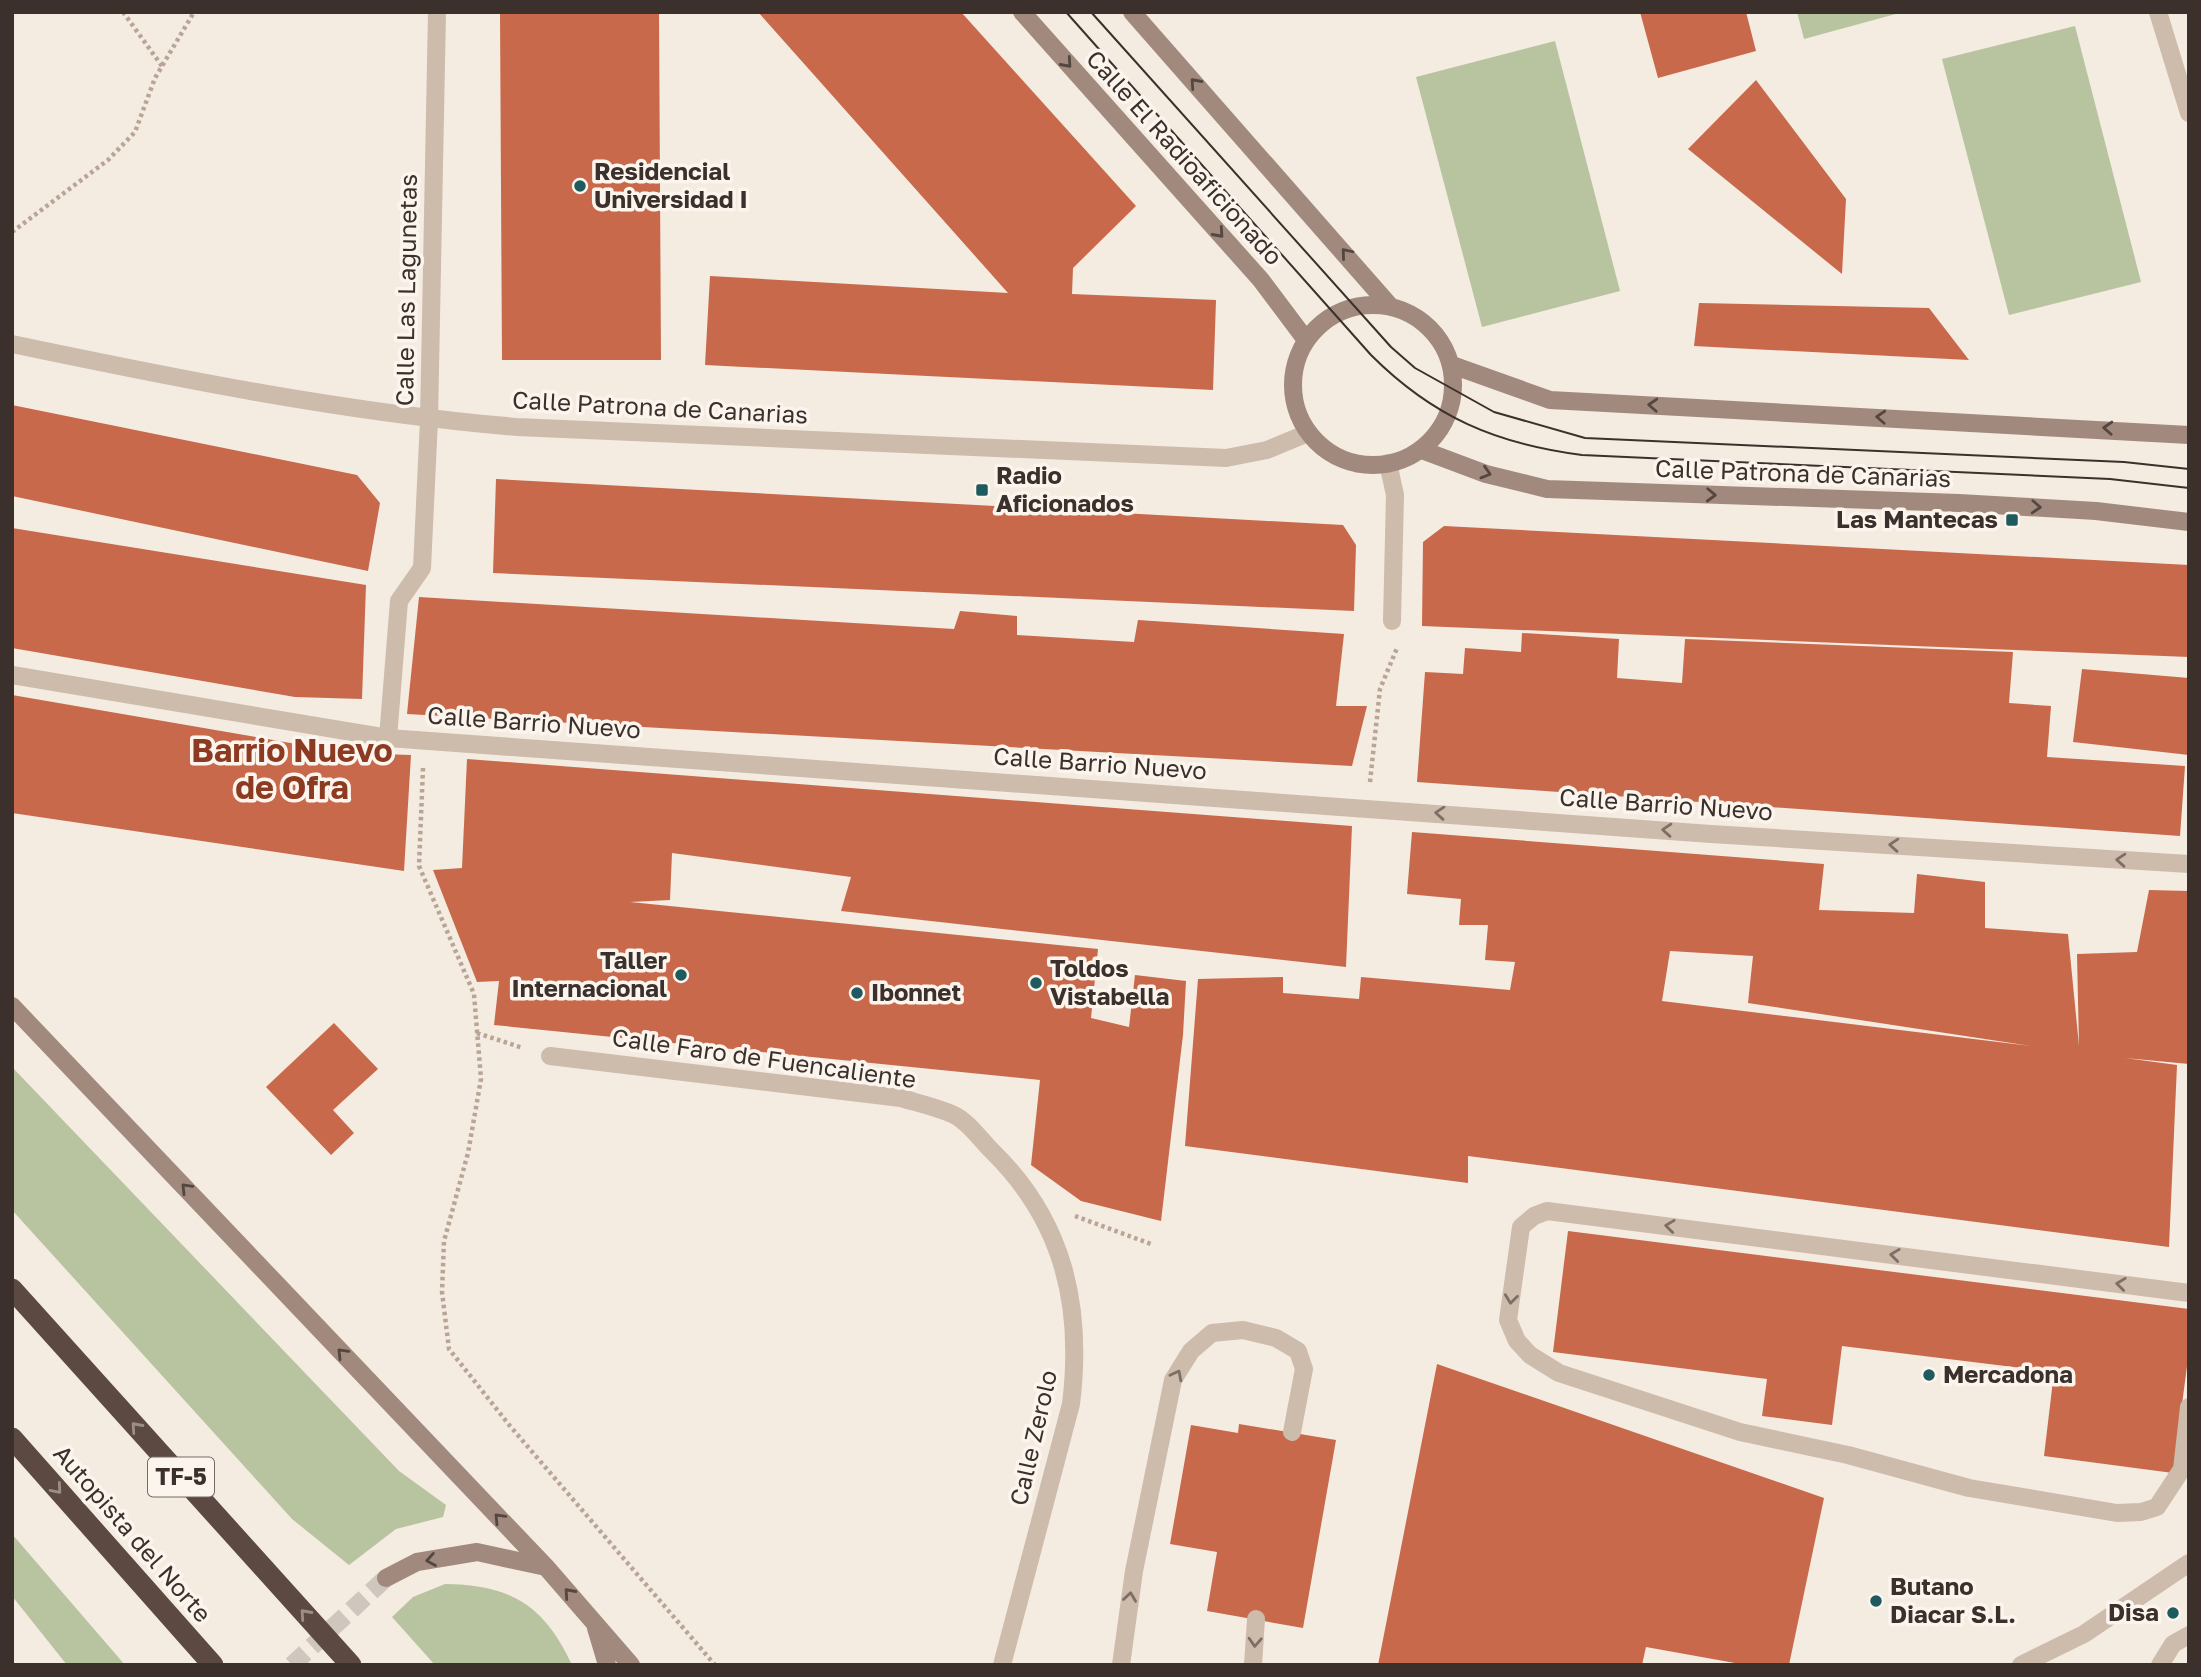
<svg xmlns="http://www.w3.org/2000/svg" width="2201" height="1677" viewBox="0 0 2201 1677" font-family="'Golos Text',sans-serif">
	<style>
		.green { fill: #b8c4a0 }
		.building { fill: #c8694b; fill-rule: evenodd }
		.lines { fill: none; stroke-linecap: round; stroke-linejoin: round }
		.secondary-tunnel { stroke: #cfc6bd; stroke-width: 18; stroke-dasharray: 18 9; stroke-linecap: butt }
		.path { stroke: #b9a596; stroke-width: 4.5; stroke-dasharray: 3.5 3.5; stroke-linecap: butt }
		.lane { stroke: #cdbbac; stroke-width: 18 }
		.street { stroke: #cdbbac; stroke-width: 18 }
		.secondary { stroke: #a18a7d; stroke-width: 18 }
		.highway { stroke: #5c4a42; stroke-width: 21 }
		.tram { stroke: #3b302b; stroke-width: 2 }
		.oneway { stroke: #544640 }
		.oneway2 { stroke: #7d6f65 }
		.oneway3 { stroke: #9c8e87 }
		.poi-dot { fill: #1f5a5e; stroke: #fbf5ee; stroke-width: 2.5 }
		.labels { text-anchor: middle; stroke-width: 7; stroke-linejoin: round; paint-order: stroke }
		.shield { fill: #fbf5ee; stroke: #756b66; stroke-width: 2 }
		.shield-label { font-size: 23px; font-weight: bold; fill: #3b302b }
		.street-label { font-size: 24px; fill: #3b302b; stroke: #fbf5ee }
		.poi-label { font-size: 24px; font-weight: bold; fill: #3b302b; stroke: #fbf5ee; text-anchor: start }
		.district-label { font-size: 32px; font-weight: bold; fill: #8c3b22; stroke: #fbf5ee }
	</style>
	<rect width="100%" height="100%" fill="#f4ebe1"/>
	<path class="green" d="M1797,12H1903L1804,39Z
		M2075,26L2141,282L2009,315L1942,59Z
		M1555,41L1620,291L1482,327L1416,77Z
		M12,1067L399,1471L446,1505L443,1517L396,1529L349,1565L292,1519L12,1210Z
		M12,1534L125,1665H67L12,1596Z
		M445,1584C510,1585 544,1604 572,1665H435L392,1617L413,1597Z"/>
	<path class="building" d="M500,12H659L661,360H502Z
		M758,12H961L1136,206L1073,268L1072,294L1216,300L1213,390L705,365L710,276L1008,293Z
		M1640,12H1746L1756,51L1658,78Z
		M1756,80L1846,199L1842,274L1688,149Z
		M1699,303L1929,308L1969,360L1694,346Z
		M12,405L357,475L380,503L368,571L12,496Z
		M496,479L1343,525L1356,545L1354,611L493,573Z
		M1444,526L2189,565V657L1422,626L1423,542Z
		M12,528L366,585L362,699L295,697L12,648Z
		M419,597L954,629L960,611L1017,616V635L1134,642L1138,620L1344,634L1336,706H1367L1352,766L407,714Z
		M1522,633L1619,639L1617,678L1682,683L1685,639L2013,652L2009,703L2051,706L2047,757L2185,766L2180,836L1417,782L1425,672L1463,674L1465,648L1521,652Z
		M2082,669L2189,678V755L2073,742Z
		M12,695L349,753L411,755L404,871L12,813Z
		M467,759L1352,826L1346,967L841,911L851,877L672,853L670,900L630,902L1098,949L1091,1018L1129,1027L1135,975L1186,981L1183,1035L1161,1221L1081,1201L1031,1165L1040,1080L494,1025L499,981L477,982L433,870L462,868Z
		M1412,832L1824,864L1819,910L1914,913L1917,874L1985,882V928L2068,934L2079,1046L2077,954L2137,952L2149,890L2189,891V1064L2125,1058L2177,1065L2169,1247L1468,1156V1183L1185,1146L1198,979L1283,977V993L1359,999L1361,977L1510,990L1515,962L1485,960L1488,925H1459L1461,899L1407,894ZM1670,951L1753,956L1748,1003L2031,1046L1662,1001Z
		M334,1023L378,1069L333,1110L354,1133L331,1155L266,1087Z
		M1568,1231L2189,1309V1351L2173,1473L2044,1456L2054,1372L1842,1346L1832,1425L1762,1416L1767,1379L1553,1352Z
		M1437,1364L1824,1498L1789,1665H1746L1646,1647L1642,1665H1378Z
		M1239,1424L1336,1440L1303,1628L1207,1611L1217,1552L1170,1544L1191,1425L1238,1433Z"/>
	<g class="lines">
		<path class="secondary-tunnel" d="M292,1665L386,1578"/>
		<path class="path" d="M123,12L162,66
			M12,232L108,160L135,132L155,78L194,12
			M423,768L419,866L474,994L481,1079L468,1153L444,1241L442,1292L449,1349L510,1426L715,1665
			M1370,782L1380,689L1397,648
			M477,1033L523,1048
			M1075,1216L1151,1244"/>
		<path class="lane" d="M1388,463L1395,495L1392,621
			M2189,1293L1547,1211L1534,1216L1521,1227L1508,1320L1517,1341L1530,1355L1559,1373L1740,1432L1848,1455L1969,1488L2117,1513L2141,1512L2157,1507L2182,1469L2189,1407
			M1121,1665L1134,1571L1173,1380L1191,1351L1212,1333L1243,1330L1276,1338L1298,1351L1304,1369L1292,1432
			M1253,1665L1256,1619
			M2160,1665L2173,1644L2189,1635"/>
		<path class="street" d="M2158,12L2189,113
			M12,344C179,379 348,413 517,427L1226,458L1267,450L1308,433
			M12,675L388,738L1711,834L2189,864
			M388,738L399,601L422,568L429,420L437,12
			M550,1056L901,1098C918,1103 936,1107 952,1114C967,1120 980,1139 991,1150C1064,1221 1083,1306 1071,1404L1002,1665
			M2021,1665L2084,1634L2189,1563"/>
		<path class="secondary" d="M1022,12L1261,280L1306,340
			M1132,12L1390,306
			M1293 385a80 80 0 1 1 160 0a80 80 0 1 1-160 0Z
			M1452,365L1550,400L2189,435
			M1422,450L1486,474L1547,489L1959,503L2096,511L2189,522
			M12,1006L546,1567L631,1665
			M386,1578L417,1562L477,1552L546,1567
			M596,1628L607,1665"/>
		<path class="highway" d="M12,1289L351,1665
			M12,1438L213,1665"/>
		<path class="tram" d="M1066,12L1371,355C1433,417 1496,444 1582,455L2110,479L2189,488
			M1091,12L1391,347L1415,368L1494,412L1585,438L2124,462L2189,469"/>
	</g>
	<defs><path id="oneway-chevron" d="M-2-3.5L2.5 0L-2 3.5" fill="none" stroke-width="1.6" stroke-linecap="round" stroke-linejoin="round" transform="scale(1.75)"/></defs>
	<g class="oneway">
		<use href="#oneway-chevron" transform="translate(1067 63) rotate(48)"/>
		<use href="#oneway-chevron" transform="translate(1195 83) rotate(-132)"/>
		<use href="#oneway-chevron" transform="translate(1219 233) rotate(48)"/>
		<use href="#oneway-chevron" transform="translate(1346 253) rotate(-130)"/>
		<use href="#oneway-chevron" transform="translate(1653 405) rotate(-177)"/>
		<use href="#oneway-chevron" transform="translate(1881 417) rotate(-177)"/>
		<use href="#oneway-chevron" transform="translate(2108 428) rotate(-177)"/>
		<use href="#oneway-chevron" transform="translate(1486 473) rotate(17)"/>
		<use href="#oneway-chevron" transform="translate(1711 495) rotate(2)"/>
		<use href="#oneway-chevron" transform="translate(2036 507) rotate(3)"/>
		<use href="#oneway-chevron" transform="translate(186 1188) rotate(-134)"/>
		<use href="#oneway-chevron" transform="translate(342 1353) rotate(-134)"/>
		<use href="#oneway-chevron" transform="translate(499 1518) rotate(-134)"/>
		<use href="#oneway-chevron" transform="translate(431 1560) rotate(170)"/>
		<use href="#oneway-chevron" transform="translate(569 1593) rotate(-132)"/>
	</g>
	<g class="oneway2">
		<use href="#oneway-chevron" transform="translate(1440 813) rotate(-176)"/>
		<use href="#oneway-chevron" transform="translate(1667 830) rotate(-176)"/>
		<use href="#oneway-chevron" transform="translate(1894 845) rotate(-176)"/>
		<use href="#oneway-chevron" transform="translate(2121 860) rotate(-176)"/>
		<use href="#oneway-chevron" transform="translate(1670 1226) rotate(-173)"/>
		<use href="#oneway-chevron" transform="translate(1895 1255) rotate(-173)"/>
		<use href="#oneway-chevron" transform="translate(2121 1284) rotate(-173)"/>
		<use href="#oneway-chevron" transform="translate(1511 1299) rotate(97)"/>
		<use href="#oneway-chevron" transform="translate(1177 1375) rotate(-63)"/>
		<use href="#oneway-chevron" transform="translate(1130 1597) rotate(-82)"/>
		<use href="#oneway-chevron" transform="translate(1255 1642) rotate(93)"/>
	</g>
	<g class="oneway3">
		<use href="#oneway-chevron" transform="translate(136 1427) rotate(-132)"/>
		<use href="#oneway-chevron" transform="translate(57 1489) rotate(49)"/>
		<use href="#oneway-chevron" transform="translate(305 1614) rotate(-132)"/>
	</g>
	<g class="poi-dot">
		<circle cx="580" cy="186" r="7"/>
		<rect x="975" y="483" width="14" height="14" rx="3.5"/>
		<rect x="2005" y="513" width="14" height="14" rx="3.5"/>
		<circle cx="681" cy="975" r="7"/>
		<circle cx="1036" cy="983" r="7"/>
		<circle cx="857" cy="993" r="7"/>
		<circle cx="1929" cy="1375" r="7"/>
		<circle cx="1876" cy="1601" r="7"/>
		<circle cx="2173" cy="1613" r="7"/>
	</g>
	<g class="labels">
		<rect class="shield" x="148" y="1457.5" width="66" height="39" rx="5"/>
		<g class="shield-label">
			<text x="181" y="1485">TF-5</text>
		</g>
		<g class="street-label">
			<text transform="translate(1184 158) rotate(48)" y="8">Calle El Radioaficionado</text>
			<text transform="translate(407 290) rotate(-89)" y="8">Calle Las Lagunetas</text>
			<text transform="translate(660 408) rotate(3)" y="8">Calle Patrona de Canarias</text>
			<text transform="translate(1803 474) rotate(2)" y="8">Calle Patrona de Canarias</text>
			<text transform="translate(534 723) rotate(4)" y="8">Calle Barrio Nuevo</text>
			<text transform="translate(1100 764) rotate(4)" y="8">Calle Barrio Nuevo</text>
			<text transform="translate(1666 805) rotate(4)" y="8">Calle Barrio Nuevo</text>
			<text transform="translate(764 1059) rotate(8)" y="8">Calle Faro de Fuencaliente</text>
			<text transform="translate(1034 1438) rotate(-77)" y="8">Calle Zerolo</text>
			<text transform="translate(132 1534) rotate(49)" y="8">Autopista del Norte</text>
		</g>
		<g class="poi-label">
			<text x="594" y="180">Residencial<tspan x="594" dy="28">Universidad I</tspan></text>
			<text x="996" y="484">Radio<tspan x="996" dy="28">Aficionados</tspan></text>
			<text x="1998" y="528" text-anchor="end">Las Mantecas</text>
			<text x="667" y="969" text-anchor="end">Taller<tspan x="667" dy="28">Internacional</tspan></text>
			<text x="1050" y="977">Toldos<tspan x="1050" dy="28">Vistabella</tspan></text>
			<text x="871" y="1001">Ibonnet</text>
			<text x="1943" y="1383">Mercadona</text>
			<text x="1890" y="1595">Butano<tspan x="1890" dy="28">Diacar S.L.</tspan></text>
			<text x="2159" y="1621" text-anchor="end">Disa</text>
		</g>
		<g class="district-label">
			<text x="292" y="762">Barrio Nuevo<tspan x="292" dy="37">de Ofra</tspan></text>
		</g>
	</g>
	<rect width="2201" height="1677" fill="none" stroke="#3b302b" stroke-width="28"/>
</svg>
